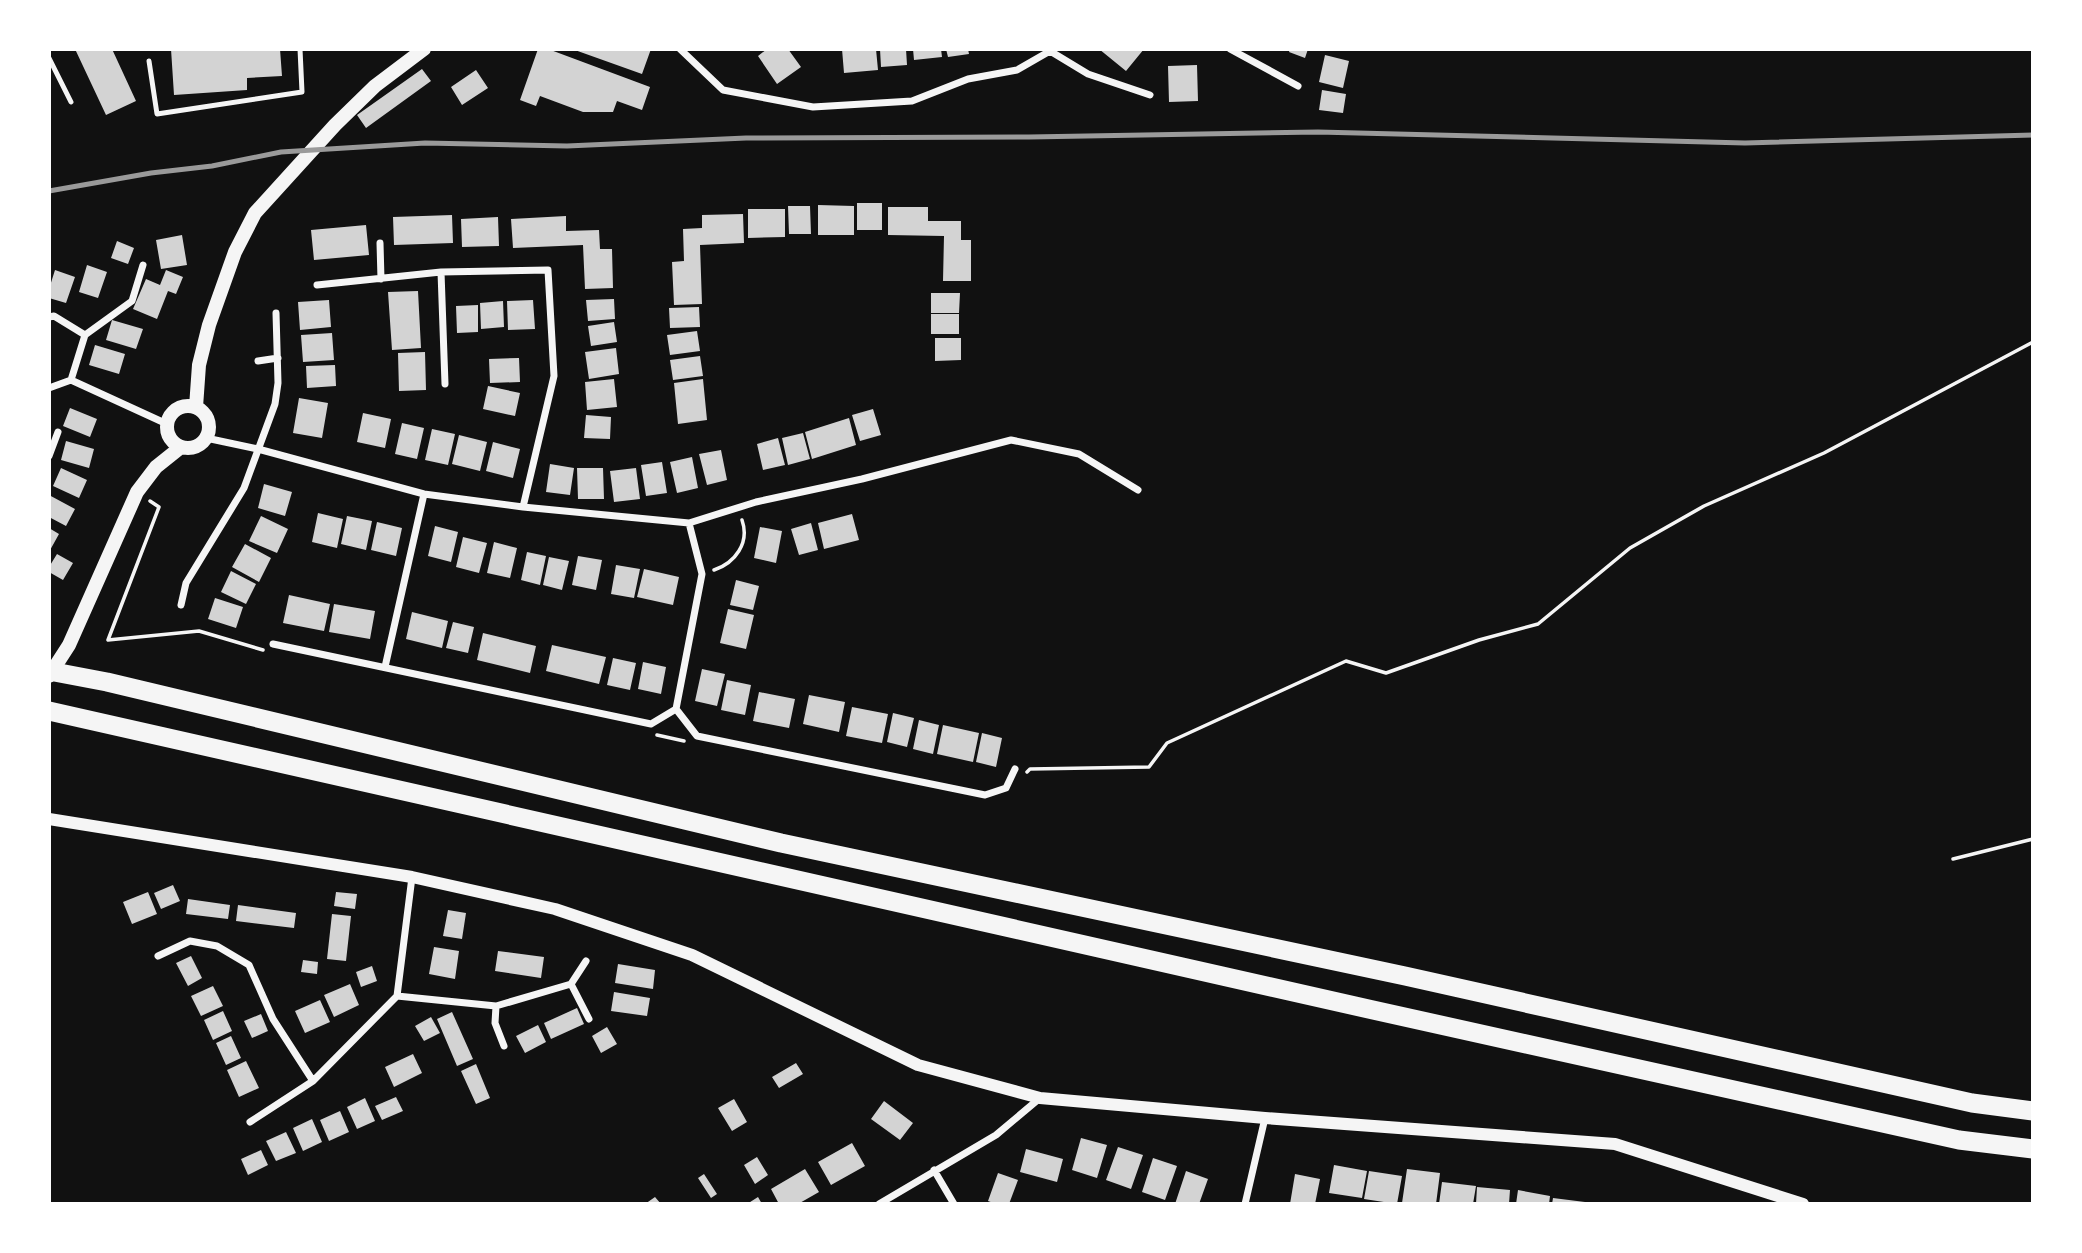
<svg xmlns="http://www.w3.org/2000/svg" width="2082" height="1253" viewBox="0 0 2082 1253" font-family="'IBM Plex Sans',sans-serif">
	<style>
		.building { fill: #d3d3d3 }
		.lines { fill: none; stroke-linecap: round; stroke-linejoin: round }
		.path { stroke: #f5f5f5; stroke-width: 3.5 }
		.service { stroke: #f5f5f5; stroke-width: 5 }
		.minor { stroke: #f5f5f5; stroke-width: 7 }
		.tertiary { stroke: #f5f5f5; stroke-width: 12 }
		.secondary { stroke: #f5f5f5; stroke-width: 14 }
		.trunk { stroke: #f5f5f5; stroke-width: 19 }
		.rail { stroke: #9a9a9a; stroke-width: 5 }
	</style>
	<rect width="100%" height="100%" fill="#111"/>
	<path class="building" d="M75,49H112L136,101L106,115Z
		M171,49H280L282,76L247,78V90L174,95Z
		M538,49H548L650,87L642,110L617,101L613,112H583L540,96L536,106L520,100Z
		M572,49H651L642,74Z
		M767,49H788L801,67L777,84L758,56Z
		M842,49H876L878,70L844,73Z
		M880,49H906L907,65L881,67Z
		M913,49H941L942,57L914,60Z
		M946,49H968L969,54L948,57Z
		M1099,49H1144L1126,71Z
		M1290,49H1308L1305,58L1289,52Z
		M1325,55L1349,61L1343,88L1319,82Z
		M1197,65L1198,101L1169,102L1168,66Z
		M422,69L431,81L366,128L357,115Z
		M476,70L488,88L462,105L451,87Z
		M1322,90L1346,94L1343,113L1319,110Z
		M857,203H882V230H857Z
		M818,205L854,206V235H818Z
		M788,206H810L811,234H789Z
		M888,207H928V221H961V240H971V281H943L944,236L888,235Z
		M748,209H785V237L748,238Z
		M743,214L744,243L700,245L702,304L674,305L672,262L684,261L683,229L702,228V215Z
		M452,215L453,243L394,245L393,217Z
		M566,216V231L599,230L600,249H612L613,288L585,289L583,245L513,248L511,219Z
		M498,217L499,246L462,247L461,219Z
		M366,225L369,255L314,260L311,230Z
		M182,235L187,265L161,269L156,240Z
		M117,241L134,248L128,264L111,258Z
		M87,265L107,272L98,298L79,292Z
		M55,270L75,277L66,303L49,298V289Z
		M166,270L183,277L176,294L168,291L157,319L133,309L146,279L160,285Z
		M418,291L421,348L392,350L388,292Z
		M931,293H960L959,313H931Z
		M614,299L615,319L588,321L586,300Z
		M329,300L331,327L300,330L298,302Z
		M533,300L535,329L508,330L507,301Z
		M503,301L504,327L481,329L480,303Z
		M478,305V332L457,333L456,306Z
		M699,307L700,327L670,328L669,308Z
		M931,314H959V334H931Z
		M112,320L143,329L136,349L106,340Z
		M614,322L617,342L591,346L588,326Z
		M697,331L700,351L670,355L667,335Z
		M332,333L334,360L303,362L301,335Z
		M935,338H961V360L935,361Z
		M95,345L125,354L119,374L89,365Z
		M616,348L619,374L589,379L585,352Z
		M425,352L426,390L399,391L398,353Z
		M700,356L703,376L673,380L670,360Z
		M519,358L520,382L490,383L489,359Z
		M335,365L336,386L307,388L306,366Z
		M614,379L617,407L587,410L585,382Z
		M703,379L707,420L678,424L674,383Z
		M488,386L520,393L515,416L483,409Z
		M299,398L328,403L322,438L293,433Z
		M70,408L97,419L90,437L63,426Z
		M873,409L881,435L860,441L852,415Z
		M363,413L391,419L385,448L357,442Z
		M586,415L611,417L610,439L584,438Z
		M849,418L856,445L812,459L805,432Z
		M402,423L424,428L417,459L395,454Z
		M432,429L455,434L448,465L425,460Z
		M803,433L810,459L788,465L782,438Z
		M459,435L487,442L480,471L452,464Z
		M778,438L785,465L763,470L757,444Z
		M66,441L94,449L89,468L61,460Z
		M493,442L520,449L513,478L486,471Z
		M721,450L727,480L707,485L699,454Z
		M692,457L698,488L677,493L670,462Z
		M662,462L667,493L646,496L641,465Z
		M550,464L574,468L570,495L546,492Z
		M61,468L87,480L79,498L53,486Z
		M577,468H603L604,499H578Z
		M636,468L640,499L614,502L610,471Z
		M264,484L292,492L285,516L258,508Z
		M49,495L75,509L66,526L49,517Z
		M318,513L343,519L337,548L312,542Z
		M852,514L859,540L824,549L818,523Z
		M261,516L288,529L277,553L249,541Z
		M347,516L372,521L366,550L341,544Z
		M377,522L402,528L396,556L371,550Z
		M811,523L818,550L799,555L791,529Z
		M435,526L458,532L451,562L428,556Z
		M760,527L782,531L776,563L754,558Z
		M49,528L59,534L49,552Z
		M463,537L487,543L479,573L456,567Z
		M494,542L517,548L510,578L487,573Z
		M245,544L271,558L259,582L232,567Z
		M527,552L546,556L540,585L521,580Z
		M57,554L73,563L63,580L49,572V567Z
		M578,556L602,560L596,590L572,585Z
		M549,557L569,561L562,590L543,585Z
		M616,565L640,569L634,598L611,594Z
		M644,569L679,577L673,605L637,597Z
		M231,571L256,584L246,604L221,592Z
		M736,580L759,586L753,610L730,605Z
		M289,595L330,604L324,631L283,623Z
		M215,598L243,607L236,628L208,619Z
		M334,604L375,611L370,639L329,632Z
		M728,609L754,615L746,649L720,643Z
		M412,612L448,621L442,648L406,639Z
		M453,622L474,627L468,653L446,648Z
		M483,633L536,646L530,673L477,660Z
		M552,645L606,657L599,684L546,671Z
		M613,658L636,663L630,690L607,685Z
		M643,662L666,667L661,694L638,689Z
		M702,669L725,674L717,706L695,701Z
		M727,680L751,685L745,715L721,710Z
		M759,692L795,699L789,728L753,721Z
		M809,695L845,702L839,732L803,724Z
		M852,707L888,714L882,743L846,736Z
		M893,713L914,718L907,747L887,742Z
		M919,720L939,725L933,754L913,749Z
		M943,725L979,733L973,762L937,754Z
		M982,733L1002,738L996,767L976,762Z
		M173,885L180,901L161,909L154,893Z
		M148,892L157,914L132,924L123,902Z
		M336,892L357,894L355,909L334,906Z
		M188,899L230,905L228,919L186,914Z
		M238,905L296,913L294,928L236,921Z
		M448,910L466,913L462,939L443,936Z
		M332,914L351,916L346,961L327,959Z
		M434,947L459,951L455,979L429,974Z
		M498,951L544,957L541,978L495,971Z
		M191,956L202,978L188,986L176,963Z
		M303,960L318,962L317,974L301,972Z
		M618,964L655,970L653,989L615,983Z
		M372,966L377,981L361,987L356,972Z
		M350,984L359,1005L334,1017L324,995Z
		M213,986L223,1006L201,1016L191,996Z
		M614,992L650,998L647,1016L611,1011Z
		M320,1000L330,1022L305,1033L295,1011Z
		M577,1008L584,1024L551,1039L544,1023Z
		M223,1011L232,1031L213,1040L204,1020Z
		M452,1012L473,1059L457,1066L437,1019Z
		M261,1014L268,1031L252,1038L244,1021Z
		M431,1017L440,1033L424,1041L415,1026Z
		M538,1025L546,1042L525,1053L516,1036Z
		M607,1027L617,1044L601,1053L592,1036Z
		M231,1036L241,1058L226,1065L216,1043Z
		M413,1054L422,1073L394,1087L385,1067Z
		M246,1061L259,1088L239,1097L227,1070Z
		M796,1063L803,1074L779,1088L772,1077Z
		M476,1064L490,1098L476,1104L461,1071Z
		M396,1097L403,1111L382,1120L375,1106Z
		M365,1098L375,1121L357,1129L347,1107Z
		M734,1099L747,1122L732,1131L718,1108Z
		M884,1101L913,1123L900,1140L871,1119Z
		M340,1111L349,1132L329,1141L320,1120Z
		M312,1119L322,1142L303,1151L293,1128Z
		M286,1132L296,1153L276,1161L266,1141Z
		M1081,1138L1107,1145L1097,1178L1072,1170Z
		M852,1143L865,1166L831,1185L818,1162Z
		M1118,1147L1143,1155L1131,1189L1106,1180Z
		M1026,1149L1063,1159L1057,1182L1020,1172Z
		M261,1150L268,1165L248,1175L241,1159Z
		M757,1157L768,1175L755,1184L744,1165Z
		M1153,1158L1177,1166L1165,1200L1142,1192Z
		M1334,1165L1367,1171L1362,1198L1329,1193Z
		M805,1169L819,1192L798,1204H779L771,1189Z
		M1407,1169L1440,1173L1436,1204L1402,1203Z
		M1186,1171L1208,1179L1199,1204H1175Z
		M1369,1171L1402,1176L1397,1204L1364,1199Z
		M998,1173L1018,1180L1009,1204H996L988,1201Z
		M704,1174L717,1194L711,1198L698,1178Z
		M1295,1174L1320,1179L1315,1204H1290Z
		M1442,1182L1476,1186L1473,1204H1439Z
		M1477,1187L1510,1190L1509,1204H1476Z
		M1518,1190L1550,1196L1549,1204H1516Z
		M655,1197L661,1204H645Z
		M758,1197L762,1204H747Z
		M1553,1198L1585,1202V1204H1552Z"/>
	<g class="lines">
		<path class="path" d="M150,501L159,507L108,640L199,631L263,650
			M714,570C735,563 750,543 742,520
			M657,735L684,741
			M1027,772L1030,769L1149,767L1167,743L1346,661L1386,673L1479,640L1538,624L1630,548L1704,506L1824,453L2033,342
			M1953,859L2033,839"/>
		<path class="service" d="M49,58L71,102
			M149,61L157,114L302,92L300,49"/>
		<path class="minor" d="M680,49L723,90L813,107L912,101L968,79L1017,70L1050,51L1088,74L1150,95
			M1230,49L1298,86
			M380,243L381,279
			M441,272L445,384
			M317,285L441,272L548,270L554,376L523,507
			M49,317L54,316L85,335
			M258,361L278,358
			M71,380L85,335L132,301L143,265
			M49,388L71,380L167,424
			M206,438L258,449L424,494L523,507L689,523L756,502L862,479L1011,440L1079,454L1138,490
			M49,456L58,432
			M181,605L186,583L244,488L275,404L278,383L276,313
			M273,644L651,724L676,709L702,574L689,523
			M385,667L424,494
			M676,709L697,736L985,795L1006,788L1015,769
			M158,956L190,941L217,946L249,965L273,1019L313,1081
			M571,984L589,1019
			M397,996L496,1006L571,984L586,961
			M496,1006L495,1023L504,1046
			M250,1122L313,1081L397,996L412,877
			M934,1170L954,1204
			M879,1204L996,1135L1040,1098
			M1245,1204L1265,1118"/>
		<path class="tertiary" d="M49,819L412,877L555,909L692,955L918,1065L1040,1098L1265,1118L1615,1144L1803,1204"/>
		<path class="secondary" d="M167 427a21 21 0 1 1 42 0a21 21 0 1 1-42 0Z
			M196,407L199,365L209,325L235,252L255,213L335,125L375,86L424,49
			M49,676L69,645L137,492L156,467L181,447"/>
		<path class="trunk" d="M49,671L107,682L781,843L1405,976L1972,1103L2033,1111
			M49,711L1373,1010L1959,1140L2033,1149"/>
		<path class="rail" d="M49,191L151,173L212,166L281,152L425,143L567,146L746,138L1029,137L1318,132L1745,143L2033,135"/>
	</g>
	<rect width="2082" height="1253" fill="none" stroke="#ffffff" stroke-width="102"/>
</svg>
